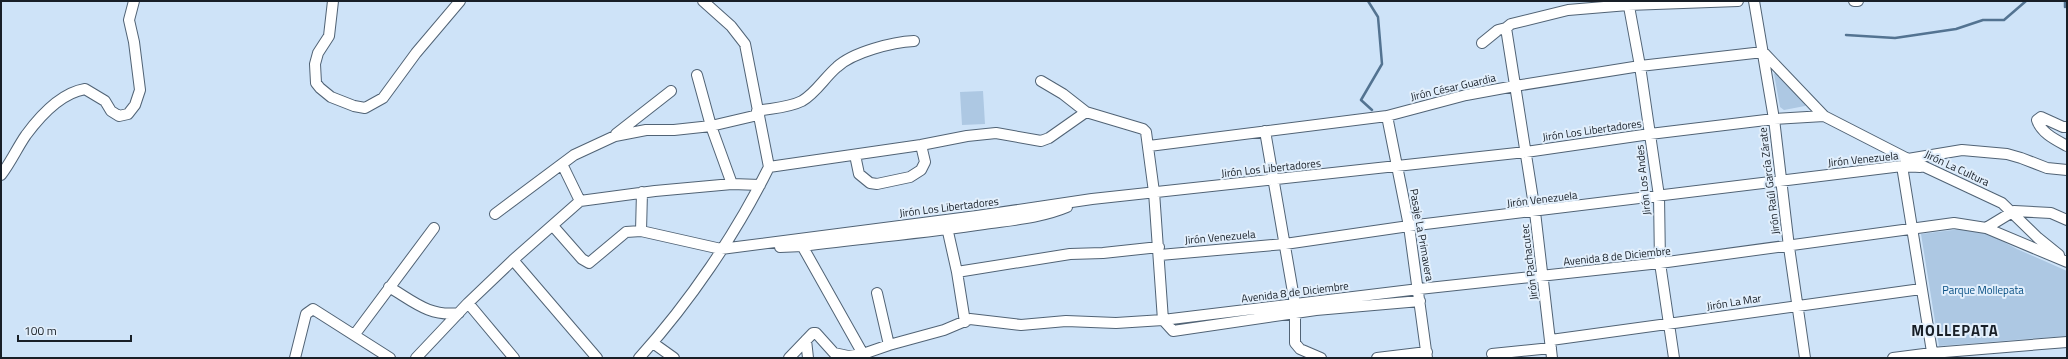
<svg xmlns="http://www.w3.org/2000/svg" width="2068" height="359" viewBox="0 0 2068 359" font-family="'Titillium Web',sans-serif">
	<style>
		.green { fill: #adc8e3 }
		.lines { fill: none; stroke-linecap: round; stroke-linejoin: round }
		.stream { stroke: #537391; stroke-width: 2.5 }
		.minor-casing { stroke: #516375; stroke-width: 12 }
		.minor { stroke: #fff; stroke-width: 10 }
		.labels { text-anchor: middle; stroke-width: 4; stroke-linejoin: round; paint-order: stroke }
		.street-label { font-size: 11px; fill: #181f27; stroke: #e2effc }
		.park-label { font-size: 11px; fill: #064e82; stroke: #e2effc }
		.district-label { font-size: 15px; font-weight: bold; letter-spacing: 1px; fill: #181f27; stroke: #e2effc }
	</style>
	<rect width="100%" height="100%" fill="#cee3f8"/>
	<path class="green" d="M1777,71L1807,104L1805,106L1784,110L1780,107L1774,74Z
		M983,91L985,124L962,125L960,92Z
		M1961,229L1987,233L2017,249L2067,271V336L1939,346L1921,234Z"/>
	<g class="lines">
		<path class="stream" d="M1368,1L1378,17L1382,64L1361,100L1372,110
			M2065,7V1
			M1846,35L1895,38L1956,29L1983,20H2004L2026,1"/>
		<g class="minor-casing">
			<path id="minor" d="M333,1L329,36L318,53L315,64L316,83L320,88L331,97L354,106L365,108L383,98L416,53L460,1
				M1628,1L1640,66L1659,196L1660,263L1674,358
				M1754,1L1774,119L1789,247L1805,358
				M1854,1H1858
				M1482,43L1498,30L1506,28
				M697,75L711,126L758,115
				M1041,81L1063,94L1086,112L1143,129L1146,132L1154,192L1163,320L1173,331L1316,310L1420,301
				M757,111C772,108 788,108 802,101C816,93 825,77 837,67C853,52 893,42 914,41
				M1387,116L1409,226L1427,358
				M2067,127H2063L2041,117L2037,120C2041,133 2056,140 2067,146
				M1265,131L1295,304V343L1300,349L1321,358
				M616,134L671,91
				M1149,146L1387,116L1466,95L1515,86L1640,66L1763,52L1824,116L1908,159L2002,203L2038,238L2059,255
				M855,155L859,174L870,183L877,184L910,177L921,170L925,162L921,145
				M1908,159L1962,150L2007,154L2021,158L2047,168L2067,170
				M562,164L580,201
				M1902,166L1933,358
				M769,167L921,145L967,136L996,133L1041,141L1049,138L1086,112
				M1,175C11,162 17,148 26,135C40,116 61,93 85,89L105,101L111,111L119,116L128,114L135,105L140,90L134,42L129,20L134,1
				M642,192L641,231L721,249L977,216L1092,199L1526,152L1650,134L1774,119L1824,116
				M495,214L574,155L615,136L646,130H674L711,126L732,184
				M946,223L957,272L965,322
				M553,226L582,259L589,263L626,232L641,231
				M1986,228L2014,211L2051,213L2067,220
				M800,242L863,354
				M780,247L803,246C863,238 924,233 984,224C1011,220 1041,218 1067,207
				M1160,255L1285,244L1409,226L1902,166L1920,167
				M513,260L597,358
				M957,272L1070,254L1103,253L1159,247
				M389,287C413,301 429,317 459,313
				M877,293L889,345
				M468,303L514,358
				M355,334L434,228
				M806,340L808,358
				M1551,340L1921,289
				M653,343L674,358
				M1492,354L1551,348
				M295,358L306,314L313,309L390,358
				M416,358L468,303L513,260L580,201L655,191L732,184L760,185
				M639,358C689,303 736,234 769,167L745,44L731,26L703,1
				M789,358L813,333H816L834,353L848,356L863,354L889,345L944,330L970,319L1021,325L1066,321L1116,323L1163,320L1419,289L1660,263L1954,223L1986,228L2067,262
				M1377,358L1427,352
				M1552,358L1535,212L1506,28L1511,24L1568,10L1628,5L1738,1
				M1893,358L1932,353L2067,342"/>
		</g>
		<use href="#minor" class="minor"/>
	</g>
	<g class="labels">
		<g class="street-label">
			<text transform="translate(1453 87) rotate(-13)" y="4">Jirón César Guardia</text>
			<text transform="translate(1592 130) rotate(-8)" y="4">Jirón Los Libertadores</text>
			<text transform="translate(1863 159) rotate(-6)" y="4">Jirón Venezuela</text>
			<text transform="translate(1271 168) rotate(-6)" y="4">Jirón Los Libertadores</text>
			<text transform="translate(1957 168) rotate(25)" y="4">Jirón La Cultura</text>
			<text transform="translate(1643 180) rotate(-96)" y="4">Jirón Los Andes</text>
			<text transform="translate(1769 181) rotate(-97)" y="4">Jirón Raúl García Zárate</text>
			<text transform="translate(1542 199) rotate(-7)" y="4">Jirón Venezuela</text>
			<text transform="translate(949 207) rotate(-7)" y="4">Jirón Los Libertadores</text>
			<text transform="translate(1422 235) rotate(80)" y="4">Pasaje La Primavera</text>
			<text transform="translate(1220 237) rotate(-5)" y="4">Jirón Venezuela</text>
			<text transform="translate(1617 256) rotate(-6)" y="4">Avenida 8 de Diciembre</text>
			<text transform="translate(1529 262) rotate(-97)" y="4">Jirón Pachacutec</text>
			<text transform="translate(1295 292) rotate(-7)" y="4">Avenida 8 de Diciembre</text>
			<text transform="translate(1734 302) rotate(-9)" y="4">Jirón La Mar</text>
		</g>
		<g class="park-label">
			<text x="1983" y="294">Parque Mollepata</text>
		</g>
		<g class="district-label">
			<text x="1955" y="336">MOLLEPATA</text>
		</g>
	</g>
	<rect width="2068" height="359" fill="none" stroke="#181f27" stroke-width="4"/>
	<path d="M18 335v6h113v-6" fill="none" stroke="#181f27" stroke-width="2"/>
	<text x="24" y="335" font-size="12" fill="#181f27" stroke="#e2effc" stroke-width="3" paint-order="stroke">100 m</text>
</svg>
